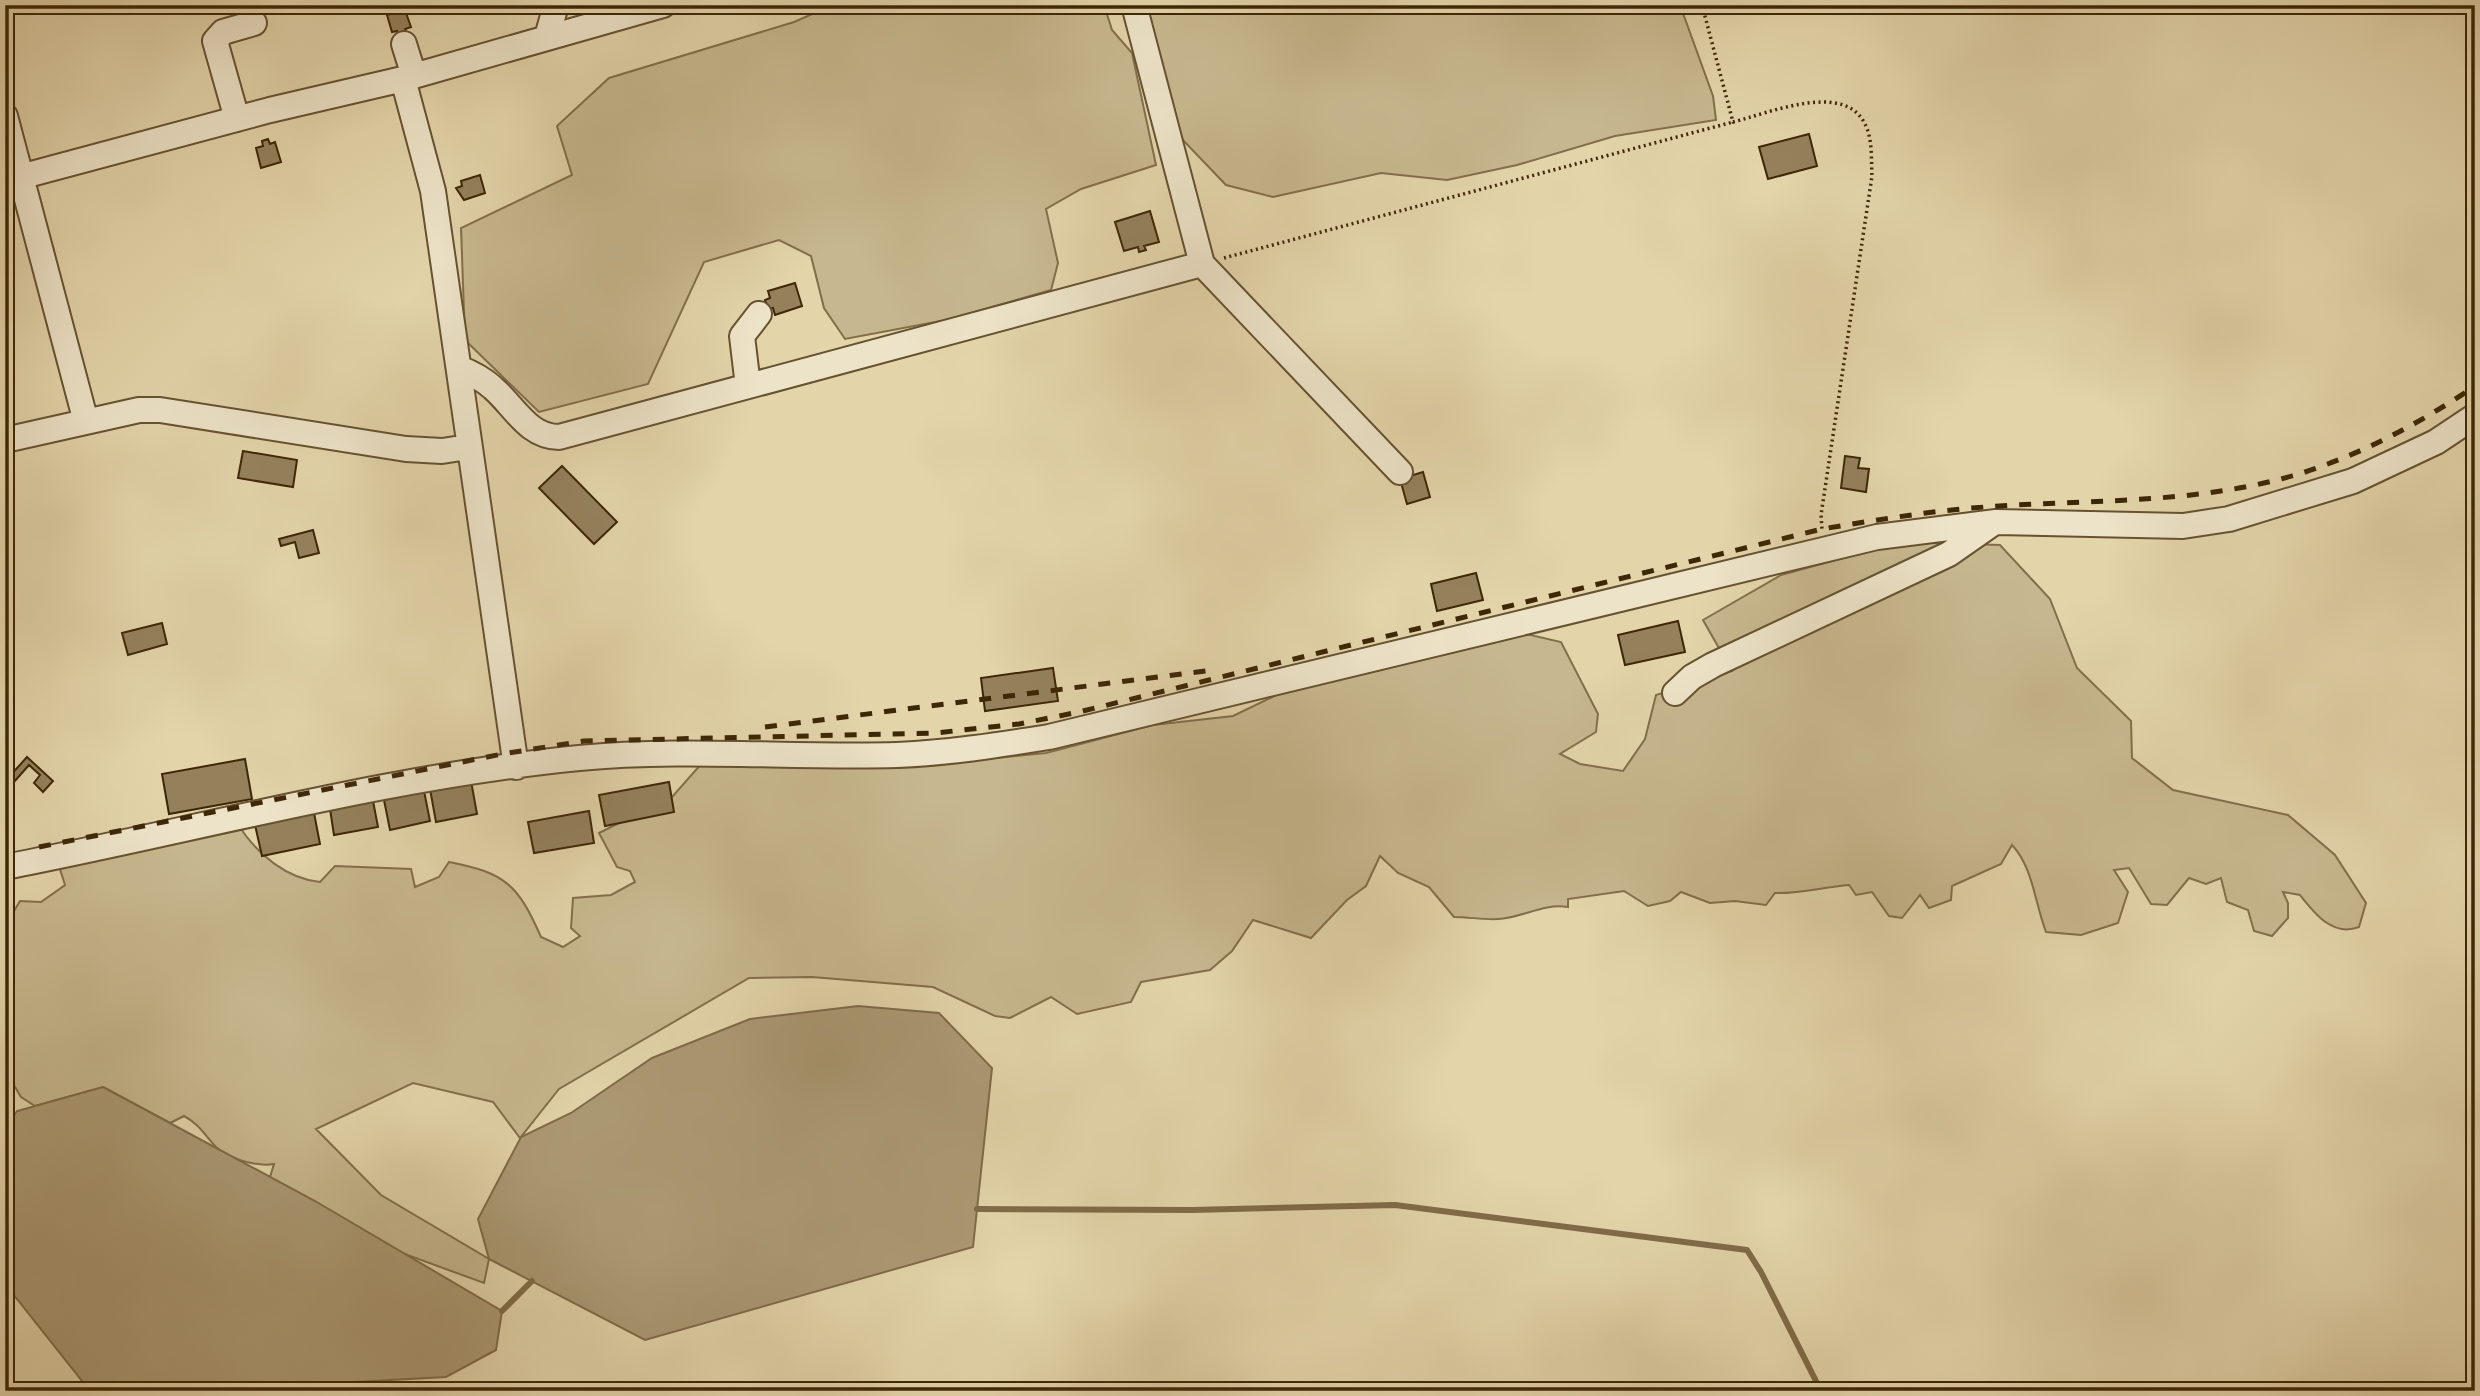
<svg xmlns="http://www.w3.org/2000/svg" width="2480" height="1396" viewBox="0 0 2480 1396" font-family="'Libre Caslon Text',serif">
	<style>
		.green { fill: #c7b78e; stroke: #826f4a; stroke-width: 2 }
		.water { fill: #ab9973; stroke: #7f6b48; stroke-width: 2 }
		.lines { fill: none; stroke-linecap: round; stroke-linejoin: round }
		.stream { stroke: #7f6b48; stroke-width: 6 }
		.building { fill: #94815c; stroke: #3e2707; stroke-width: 2 }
		.minor-casing { stroke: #675230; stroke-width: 28 }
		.path { stroke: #3e2707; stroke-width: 3.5; stroke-dasharray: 2 3.5; stroke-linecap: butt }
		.minor { stroke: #ede3c8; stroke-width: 24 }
		.rail { stroke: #3e2707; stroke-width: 5; stroke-dasharray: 12 12; stroke-linecap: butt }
	</style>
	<rect width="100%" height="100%" fill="#e3d4aa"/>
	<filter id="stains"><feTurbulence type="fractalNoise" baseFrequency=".00286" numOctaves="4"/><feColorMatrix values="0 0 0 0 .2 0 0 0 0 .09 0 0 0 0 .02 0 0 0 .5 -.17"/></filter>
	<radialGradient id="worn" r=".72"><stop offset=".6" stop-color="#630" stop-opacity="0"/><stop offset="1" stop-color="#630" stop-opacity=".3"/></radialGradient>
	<path class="green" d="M833,5H1104L1112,30L1132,53L1156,165L1081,189L1046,209L1058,263L1051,290L946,320L845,339L824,308L811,256L779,240L704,262L648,384L539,412L465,340L461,228L572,175L557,126L609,78L794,22Z
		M1140,5H1680L1713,96L1716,120L1615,136L1517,165L1447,180L1381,173L1273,197L1226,185L1180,137Z
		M1901,542L2000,545L2050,599L2077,668L2131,721L2132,758L2173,790L2288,815L2335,855L2366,903L2359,927C2333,937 2315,914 2300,895L2283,892L2288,903V918L2272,936L2254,931L2248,910L2227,902L2221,878L2206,884L2189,878L2167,905L2151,904L2129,868L2114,870L2128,892L2118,923L2081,935L2046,932C2035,904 2033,867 2012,845L2001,864L1952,886L1951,900L1929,908L1920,895L1902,918L1889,916L1872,892L1856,895L1849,885C1823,887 1800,894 1775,893L1766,905L1735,901L1710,903L1681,892L1670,901L1648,906L1624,891L1568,899V907C1543,903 1522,918 1498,919C1484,920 1469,917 1454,917L1429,887L1398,873L1380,856L1366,886L1347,900L1311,938L1253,920L1232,951L1210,970L1141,982L1131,1002L1077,1014L1051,997L1010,1018L995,1016L933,987L812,977L749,978L559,1089L520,1138L493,1102L413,1083L316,1129L381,1195L489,1259L484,1283L320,1223L270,1177L274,1164C258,1167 228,1159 216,1147C204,1134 199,1124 184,1116L170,1123L103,1087L35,1106L21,1097L5,1070V926L20,901L41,902L65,885L60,869L63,863L239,826C257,854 287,879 320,882L335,866L411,869L415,887L439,877L449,862C506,873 518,885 541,937L563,947L580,936L571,928L573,898L611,895L635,882L630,871L617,867L599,833L673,796L702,763L898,768L1046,753L1153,725L1233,716L1291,688L1517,632L1561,642L1598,714L1596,732L1560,754L1580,764L1623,771L1645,739L1656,695L1732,671L1703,620L1781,575Z"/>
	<path class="water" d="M858,1006L939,1013L992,1068L973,1247L645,1340L489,1259L478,1219L521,1137L571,1113L652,1058L750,1019Z
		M103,1087L315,1201L502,1311L496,1350L446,1377L190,1391H90L13,1294L5,1290V1129L17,1111Z"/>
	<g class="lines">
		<path class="stream" d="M977,1209L1192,1210L1395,1205L1747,1250L1761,1272L1821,1391
			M502,1311L532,1281"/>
	</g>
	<path class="building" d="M405,10L411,27L405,29L407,34L398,36L397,31L392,32L387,15Z
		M1809,134L1817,166L1768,179L1759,147Z
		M268,139L270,144L275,142L281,162L261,168L256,148L263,146L262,141Z
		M480,175L485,193L464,200L456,188L462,186L461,181Z
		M1150,211L1159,242L1144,246L1146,250L1139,252L1138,247L1124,251L1115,222Z
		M795,283L802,306L775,315L773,308L768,309L765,300L770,298L768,291Z
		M243,451L297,460L293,487L238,478Z
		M1845,456L1860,458L1858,468L1869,469L1866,492L1841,488Z
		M562,466L617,522L594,544L539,488Z
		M1423,472L1430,497L1407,504L1400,479Z
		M313,530L319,553L299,558L295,542L281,546L279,539Z
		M1476,573L1483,600L1437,611L1431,584Z
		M1678,621L1685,652L1625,665L1618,635Z
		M162,623L167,644L128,655L122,633Z
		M1053,668L1058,701L985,711L981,678Z
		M27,757L53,781L43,792L34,783L40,775L29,765L14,782L9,777Z
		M245,759L252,799L169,814L162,774Z
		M471,781L477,814L436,822L430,789Z
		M669,782L674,812L605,826L599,795Z
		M424,791L430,821L390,830L384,800Z
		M373,801L378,827L334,835L330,809Z
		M589,811L594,843L534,853L528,822Z
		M314,813L320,844L262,856L255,825Z"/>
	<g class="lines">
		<g class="minor-casing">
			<path id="minor" d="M1134,5L1202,264L1400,472
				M547,37L556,5
				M404,44L414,76
				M403,79L433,191L516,767
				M5,116L86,422
				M237,119L215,41L223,32L254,23
				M5,181L270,110L403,79L663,5
				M459,368C472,373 482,378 493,388C514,406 528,437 559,437L1202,264
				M748,386L742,336L759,314
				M5,440L139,410H160L406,449L442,451L468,447
				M1675,693L1692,677L1713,665L1949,554L1992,524
				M5,867C196,830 385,777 579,758C684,748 791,758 897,755C948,753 999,745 1049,737L1877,537L1996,522L2183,526L2229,519L2353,481L2436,442L2475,416"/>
		</g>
		<path class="path" d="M1702,5L1733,122C1769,113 1842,82 1864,122C1873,138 1871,159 1872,176L1821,515L1822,529
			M1224,258L1733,122"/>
		<use href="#minor" class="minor"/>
		<path class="rail" d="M765,727L1213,670
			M39,847L502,754L584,741L935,733L1019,724L1079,712L1822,529C1876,520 1930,511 1985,507C2092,499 2201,505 2305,472C2366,452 2422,422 2475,386"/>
	</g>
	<rect width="2480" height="1396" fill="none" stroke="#e3d4aa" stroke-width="28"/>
	<rect x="7" y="7" width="2466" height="1382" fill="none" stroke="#3e2707" stroke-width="3.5"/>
	<rect x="14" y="14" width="2452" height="1368" fill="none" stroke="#3e2707" stroke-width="2"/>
	<rect width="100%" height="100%" filter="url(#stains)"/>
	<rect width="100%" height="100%" fill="url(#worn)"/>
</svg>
